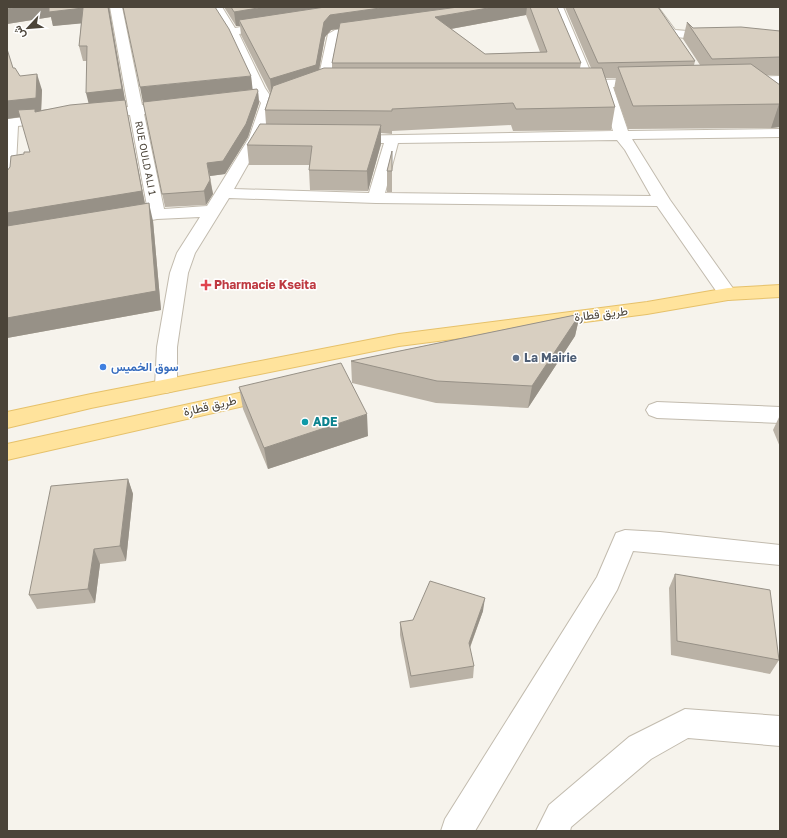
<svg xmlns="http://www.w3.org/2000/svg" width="787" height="838" viewBox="0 0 787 838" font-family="'Golos Text',Vazirmatn,sans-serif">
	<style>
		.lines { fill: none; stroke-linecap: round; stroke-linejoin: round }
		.minor-casing { stroke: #c2bbae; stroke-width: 2 }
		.major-casing { stroke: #e6c16a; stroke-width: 2 }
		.minor { fill: #fff; fill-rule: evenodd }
		.major { fill: #ffe39c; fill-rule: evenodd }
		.wall { fill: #bab2a6; fill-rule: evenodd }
		.shaded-wall { fill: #979187 }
		.building { fill: #d8cfc1; stroke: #979187 }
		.health-dot { fill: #e0444e; stroke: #fff; stroke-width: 1.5 }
		.service-dot { fill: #5c6f8a; stroke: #fff; stroke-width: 1.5 }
		.shop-dot { fill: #3f7fe0; stroke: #fff; stroke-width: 1.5 }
		.culture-dot { fill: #0f9aa8; stroke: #fff; stroke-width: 1.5 }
		.labels { text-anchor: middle; stroke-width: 3; stroke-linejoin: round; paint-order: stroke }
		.far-street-label { font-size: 10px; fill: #4b4439; stroke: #fff }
		.health-label { font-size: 12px; font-weight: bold; fill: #be3a42; stroke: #fff; text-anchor: start }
		.street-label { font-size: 12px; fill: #4b4439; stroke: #fff }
		.service-label { font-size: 12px; font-weight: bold; fill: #4e5e75; stroke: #fff; text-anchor: start }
		.shop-label { font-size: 12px; font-weight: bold; fill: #366cbe; stroke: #fff; text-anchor: start }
		.culture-label { font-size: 12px; font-weight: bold; fill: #0d838f; stroke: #fff; text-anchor: start }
	</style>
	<rect width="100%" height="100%" fill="#f6f3ec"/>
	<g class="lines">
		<g class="minor-casing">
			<path id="minor" d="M110,7H122L142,105L156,106L158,109L156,112L144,114L164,209L207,206L249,138L261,103L251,88L232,43L210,7H222L235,28L270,22L274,24L276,26L274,28L270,30L239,34L265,88L275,103L263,138L234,189L369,193L384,143H351L346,142L344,139L346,136L613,131L600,88L573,87L571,84L573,81L581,80L551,7H563L594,80L646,79L651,80L653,83L651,86L646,87H613L628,131L780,129V137L632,139L670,200L737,294L735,298L728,300L721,298L657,206L376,203L229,198L195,253L188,273L177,347V386L173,391L166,393L159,391L155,386L157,347L170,273L177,253L200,217L157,219L142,222L136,221L134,217L136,213L148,211L130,115L98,118L93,117L91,114L93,111L128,107ZM617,140L625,150L651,196L385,193L398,143Z
				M646,7H658L675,30L713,33L717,34L719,37L717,40L713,41L667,36Z
				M366,26L370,27L372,30L370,33L338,38L331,80L343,81L345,84L343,87H319L317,84L328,34L335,30Z
				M780,76V84L744,85L739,84L737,81L739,78L744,77Z
				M52,114L57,115L59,118L57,121L18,126L15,184L13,187L7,189V119Z
				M657,402L780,407V423L657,418L649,415L646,410L649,405Z
				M625,530L660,532L780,545V565L633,551L617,590L475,831H441L445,819L597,577L616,533Z
				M685,709L780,716V746L688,738L651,759L571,827L570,831H536L549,805L629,737Z"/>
		</g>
		<g class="major-casing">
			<path id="major" d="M780,285V297L728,300L647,314L399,346L91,408L7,428V412L91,394L399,334L647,302L728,288Z
				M271,386L279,388L282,393L279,398L7,460V444Z"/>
		</g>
		<use href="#minor" class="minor"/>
		<use href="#major" class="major"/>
	</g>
	<path class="wall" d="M7,7H109L126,106L145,204L153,221L161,310L7,338V171L24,154L30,152L13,68L20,76L42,90L41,110L89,104L87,61H83L79,46L81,23L53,26L51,17L7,24Z
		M224,7H530L581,63L580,68H591L565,7H658L695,61L694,65H700L683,39L687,22L693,28L780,31V75H766L780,85V127L771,128L628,129L614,89L616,78H605L615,107L611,130L513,131L511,125L392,131V134L381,133V144L368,191L310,190L309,170V165H249L247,145L266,124L265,110L270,93L241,35L240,26H236ZM526,15L540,52L485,54L451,29ZM339,28L332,63V68L319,70L325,37L331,30Z
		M251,76L252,89L258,91L259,103L248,137L225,174L210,176L213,194L206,205L165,207L143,103Z
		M392,151V192H387V171Z
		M580,314L575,336L528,408L436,403L352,383L351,361Z
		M239,387L368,436L268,469L243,409Z
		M780,415V447L773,430Z
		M128,479L133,494L126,561L100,564L95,603L37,609L29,595Z
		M675,574L779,660L770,674L671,655L669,588Z
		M483,611L470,648L474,666L473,678L410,688L400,635V622Z"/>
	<path class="shaded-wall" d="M19,7L83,8L86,23L53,26L51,17L7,24V9Z
		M108,7H109L126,106L146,209L7,232V213L90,109L86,93Z
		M264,7H358L239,20L240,26H236L234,12Z
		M387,7H493L331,30L325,37L317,81L272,95L270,79L330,15Z
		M494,7H527L526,15L434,32L435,17Z
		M37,74L42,90L41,114L7,119V101Z
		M251,76L253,92L143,103L140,87Z
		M258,91L259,103L248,137L225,174L210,176L207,163Z
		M779,104H780V127L771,128Z
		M381,125V144L368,191L367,171Z
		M210,180L213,194L206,205L204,191Z
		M149,203L153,221L161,310L7,338V318Z
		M580,314L575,336L528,408L532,386Z
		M367,414L368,436L268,469L264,448Z
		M128,479L133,494L126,561L120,546Z
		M94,549L100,564L95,603L88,589Z
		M485,598L483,611L467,655L469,643Z"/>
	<path class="building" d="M7,7H19L7,9Z
		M49,7H108L122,89L86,93L87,46H79L83,8L49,12Z
		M123,7H215L229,29L251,76L140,87Z
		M231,7H264L234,12Z
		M325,7H387L330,15L324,22L316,65L270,79L239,20Z
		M458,7H494L435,17L485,54L547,52L530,7H557L581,63H332L340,23Z
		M573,7H658L695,61L598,63Z
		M687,22L693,28L741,27L780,31V57L712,59Z
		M7,49L13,68H15L20,76L37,74L36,98L7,101Z
		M751,64L780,85V104L633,106L618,67Z
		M324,68H602L615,107L516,109L513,103L392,109V111L265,110L273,86Z
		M257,89L258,91L246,124L223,161L207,163L210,180L204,191L162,194L143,102Z
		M125,100L142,191L7,213V171L10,167L11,156L24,154V152H30L18,110L35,109V112L70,105Z
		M260,124L381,125L367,171L309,170L312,146L247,145Z
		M392,151V171H387Z
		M149,203L156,291L7,318V226Z
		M580,314L532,386L437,381L351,361Z
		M341,363L367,414L264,448L239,387Z
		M128,479L120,546L94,549L88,589L29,595L51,486Z
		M675,574L770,590L779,660L677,641Z
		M430,581L485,598L469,643L474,666L411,676L400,622L413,620Z"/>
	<path class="health-dot" d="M204 279h4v4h4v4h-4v4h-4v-4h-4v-4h4z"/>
	<circle class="service-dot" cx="516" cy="358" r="4"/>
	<circle class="shop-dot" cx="103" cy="367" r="4"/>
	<circle class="culture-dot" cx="305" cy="422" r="4"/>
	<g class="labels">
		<g class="far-street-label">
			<text transform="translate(146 158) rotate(79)" y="4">RUE OULD ALI 1</text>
		</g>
		<g class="health-label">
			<text x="214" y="289">Pharmacie Kseita</text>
		</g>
		<g class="street-label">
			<text transform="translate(601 314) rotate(-7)" y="4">طريق قطارة</text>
			<text transform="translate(210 406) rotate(-13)" y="4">طريق قطارة</text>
		</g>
		<g class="service-label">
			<text x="524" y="362">La Mairie</text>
		</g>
		<g class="shop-label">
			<text x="111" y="371">سوق الخميس</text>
		</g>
		<g class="culture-label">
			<text x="313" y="426">ADE</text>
		</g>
	</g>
	<rect width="787" height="838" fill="none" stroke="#4b4439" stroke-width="16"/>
	<g transform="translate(28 28) rotate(244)" stroke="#ffffff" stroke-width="3" paint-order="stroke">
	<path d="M0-3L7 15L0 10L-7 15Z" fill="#4b4439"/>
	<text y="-6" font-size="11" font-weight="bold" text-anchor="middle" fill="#4b4439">ش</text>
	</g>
</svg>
